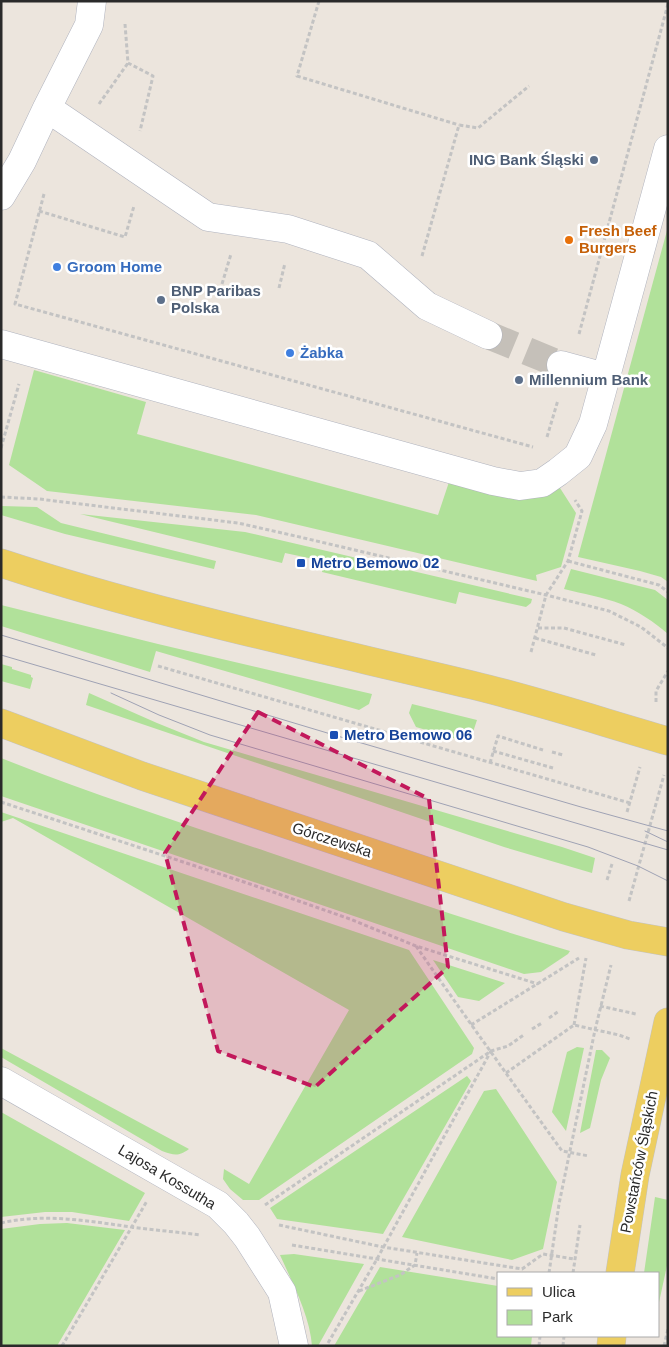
<svg xmlns="http://www.w3.org/2000/svg" width="669" height="1347" viewBox="0 0 669 1347" font-family="Arial,sans-serif">
	<style>
		.green { fill: #b1e19a }
		.lines { fill: none; stroke-linecap: round; stroke-linejoin: round }
		.minor-tunnel { stroke: #c5c0b9; stroke-width: 28; stroke-dasharray: 28 14; stroke-linecap: butt }
		.minor-casing { stroke: #b0b3be; stroke-width: 29 }
		.major-casing { stroke: #c3c3c3; stroke-width: 29 }
		.path { stroke: #c3c3c3; stroke-width: 3; stroke-dasharray: 4 2.5; stroke-linecap: butt }
		.minor { stroke: #fff; stroke-width: 28 }
		.major { stroke: #edce60; stroke-width: 28 }
		.tram { stroke: #9fa2b4; stroke-width: 1 }
		.marked { fill: #c2185b; fill-opacity: 0.2; stroke: #c2185b; stroke-width: 4; stroke-dasharray: 10 6; stroke-linejoin: round }
		.service-dot { fill: #5c6f8a; stroke: #fff; stroke-width: 2 }
		.food-dot { fill: #e8710a; stroke: #fff; stroke-width: 2 }
		.shop-dot { fill: #3f7fe0; stroke: #fff; stroke-width: 2 }
		.transit-dot { fill: #1a4fb4; stroke: #fff; stroke-width: 2 }
		.labels { text-anchor: middle; stroke-width: 5; stroke-linejoin: round; paint-order: stroke }
		.service-label { font-size: 15px; font-weight: bold; fill: #4e5e75; stroke: #fff; text-anchor: start }
		.food-label { font-size: 15px; font-weight: bold; fill: #c56008; stroke: #fff; text-anchor: start }
		.shop-label { font-size: 15px; font-weight: bold; fill: #366cbe; stroke: #fff; text-anchor: start }
		.transit-label { font-size: 15px; font-weight: bold; fill: #164399; stroke: #fff; text-anchor: start }
		.street-label { font-size: 15px; fill: #2a2a2a; stroke: #fff }
	</style>
	<rect width="100%" height="100%" fill="#ece5dd"/>
	<path class="green" d="M668,227V582L661,577L640,571L578,557Z
		M34,370L146,402L137,434L438,515L449,482L517,495L560,488L576,513L561,567L536,575L537,581L256,515L47,491L9,465Z
		M1,506L37,507L61,523L216,561L214,569L65,534L1,515Z
		M80,514L245,532L532,599L531,603L526,607L459,592L456,604L322,572L323,561L285,553L282,563Z
		M571,569L655,590L668,600V634C654,622 638,611 621,604C603,597 583,594 564,589Z
		M1,605L158,644L372,694L369,704L359,710L156,651L150,672L1,626Z
		M1,664L12,667V669L31,675V677L33,678L30,689L1,681Z
		M89,693L157,723L204,742L562,847L595,858L592,873L504,847L86,705Z
		M412,704L477,720L473,732L460,740L416,727L409,713Z
		M1,758C89,793 179,822 268,852C368,886 468,921 570,951L568,954L541,972L524,974L1,796Z
		M1,812L409,950L474,1048L472,1054L259,1200H243L230,1189L223,1179L224,1169L249,1184L349,1010L13,818L1,822Z
		M433,960L505,983L479,1001L458,997Z
		M577,1047L584,1048L566,1131L552,1112L567,1052Z
		M1,1048L189,1149C178,1157 174,1155 162,1151L1,1057Z
		M596,1050H602L610,1058L601,1080L590,1128L580,1133Z
		M467,1076L471,1081L383,1234L277,1219L270,1208Z
		M496,1089L557,1182L543,1249L512,1260L402,1237L484,1091Z
		M1,1112L145,1193L129,1221L72,1212H45L1,1217Z
		M655,1197L668,1200V1261L658,1307V1273H644Z
		M67,1223L125,1230L57,1346H1V1229L40,1224Z
		M294,1254L364,1264L318,1346H312C310,1316 292,1282 280,1255Z
		M380,1267L498,1286V1336H532L531,1346H334Z"/>
	<g class="lines">
		<path class="minor-tunnel" d="M488,335L561,365"/>
		<g class="minor-casing">
			<path id="minor" d="M47,108L208,217L288,229L368,255L427,306L488,335
				M1,196L22,161L47,108L89,25L92,1
				M1,344L493,481L520,486L542,483L558,472L578,456L593,424L668,149
				M561,365L605,377
				M1,1081L218,1205L236,1223L247,1237L282,1292L294,1346"/>
		</g>
		<g class="major-casing">
			<path id="major" d="M1,563C155,614 314,647 472,685C538,701 602,722 668,741
				M1,723L142,776L564,917L628,935L668,942
				M620,1273L635,1175L668,1022
				M611,1346L612,1336"/>
		</g>
		<path class="path" d="M319,1L297,76L459,125
			M125,24L128,63L153,76L140,131
			M99,104L128,63
			M44,194L15,304L533,447
			M39,211L125,237L134,206
			M422,256L459,125L478,128L529,86
			M222,284L231,254
			M279,288L285,263
			M579,334L668,4
			M547,437L558,400
			M1,448L19,384
			M1,497L39,499L238,523L291,535L546,595L609,611L641,627L668,648
			M568,561L659,585L668,592
			M538,628H564L626,645
			M535,638L596,655
			M531,652L546,595L568,561L582,511L575,500
			M158,666L630,803
			M656,702V691L668,671
			M493,751L553,768
			M552,752L563,755
			M490,763L498,736L543,750
			M1,802L250,884L350,919L416,946L538,984
			M627,812L640,767
			M607,880L612,864
			M629,901L664,775
			M416,946C464,1015 513,1083 562,1151L589,1156
			M600,1006L636,1014
			M549,1018L559,1011
			M471,1025L579,958
			M574,1025L586,958
			M532,1029L542,1023
			M506,1073L574,1025L619,1035L630,1039
			M265,1205L491,1051L508,1046L525,1034
			M1,1223C44,1213 89,1221 131,1227C154,1230 177,1232 200,1235
			M279,1225L383,1247L522,1269L543,1254L574,1259
			M292,1245L498,1279
			M549,1273L559,1204L595,1030L611,965
			M573,1273L580,1225
			M359,1291L400,1275L415,1265L417,1253
			M328,1343L377,1259L491,1051
			M62,1346L147,1201
			M539,1346L540,1336
			M563,1346L564,1336
			M664,1346L668,1329"/>
		<use href="#minor" class="minor"/>
		<use href="#major" class="major"/>
		<path class="tram" d="M1,635L334,735L581,807L668,831
			M1,655L668,850
			M111,693L159,715L210,735L588,847L638,866L668,881
			M645,831L668,842"/>
	</g>
	<path class="marked" d="M258,712L429,799L448,967L315,1087L218,1051L165,853Z"/>
	<g class="service-dot">
		<circle cx="594" cy="160" r="5"/>
		<circle cx="161" cy="300" r="5"/>
		<circle cx="519" cy="380" r="5"/>
	</g>
	<circle class="food-dot" cx="569" cy="240" r="5"/>
	<g class="shop-dot">
		<circle cx="57" cy="267" r="5"/>
		<circle cx="290" cy="353" r="5"/>
	</g>
	<g class="transit-dot">
		<rect x="296" y="558" width="10" height="10" rx="2.5"/>
		<rect x="329" y="730" width="10" height="10" rx="2.5"/>
	</g>
	<g class="labels">
		<g class="service-label">
			<text x="584" y="165" text-anchor="end">ING Bank Śląski</text>
			<text x="171" y="296">BNP Paribas<tspan x="171" dy="17">Polska</tspan></text>
			<text x="529" y="385">Millennium Bank</text>
		</g>
		<g class="food-label">
			<text x="579" y="236">Fresh Beef<tspan x="579" dy="17">Burgers</tspan></text>
		</g>
		<g class="shop-label">
			<text x="67" y="272">Groom Home</text>
			<text x="300" y="358">Żabka</text>
		</g>
		<g class="transit-label">
			<text x="311" y="568">Metro Bemowo 02</text>
			<text x="344" y="740">Metro Bemowo 06</text>
		</g>
		<g class="street-label">
			<text transform="translate(332 840) rotate(18)" y="5">Górczewska</text>
			<text transform="translate(639 1162) rotate(-79)" y="5">Powstańców Śląskich</text>
			<text transform="translate(167 1177) rotate(31)" y="5">Lajosa Kossutha</text>
		</g>
	</g>
	<rect width="669" height="1347" fill="none" stroke="#2a2a2a" stroke-width="5"/>
	<rect x="497" y="1272" width="162" height="65" fill="#ffffff" stroke="#aaaaaa"/>
	<rect x="507" y="1288" width="25" height="8" fill="#edce60" stroke="#aaaaaa"/>
	<text x="542" y="1297" font-size="15" fill="#2a2a2a">Ulica</text>
	<rect x="507" y="1310" width="25" height="15" fill="#b1e19a" stroke="#aaaaaa"/>
	<text x="542" y="1322" font-size="15" fill="#2a2a2a">Park</text>
</svg>
